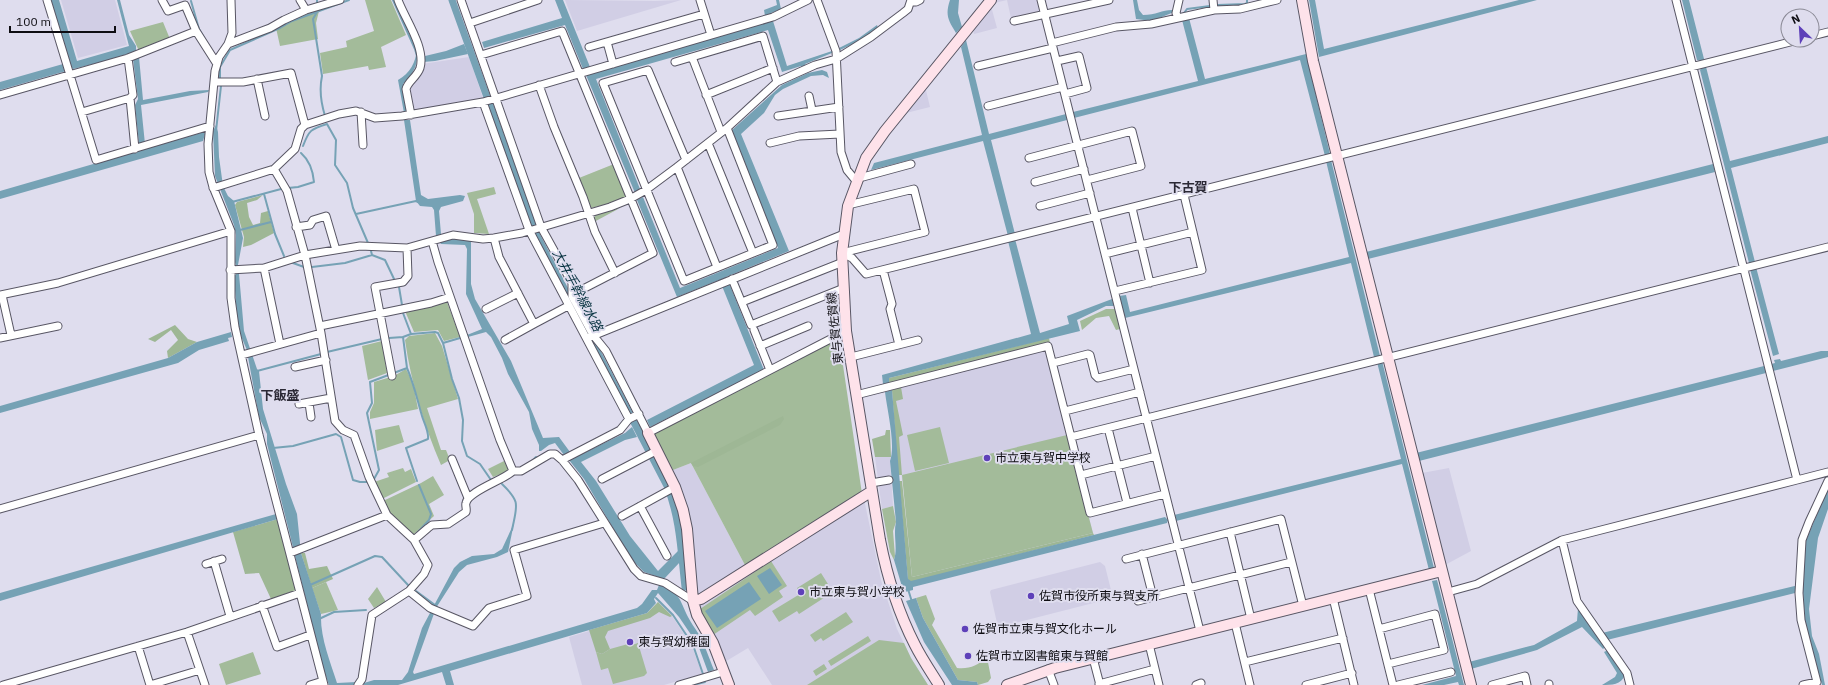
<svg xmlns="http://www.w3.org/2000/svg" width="1828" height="685" viewBox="0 0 1828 685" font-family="'IBM Plex Sans','Noto Sans JP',sans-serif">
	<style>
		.built { fill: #d1cee5 }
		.green { fill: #a3bb9a }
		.forest { fill: #9eb795 }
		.water { fill: #76a2b5 }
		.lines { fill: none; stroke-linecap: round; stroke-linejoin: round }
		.stream { stroke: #76a2b5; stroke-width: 2 }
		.canal { stroke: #76a2b5; stroke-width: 7 }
		.street-casing { stroke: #585664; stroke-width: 9 }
		.secondary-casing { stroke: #585664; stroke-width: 12 }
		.street { stroke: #fff; stroke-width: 7 }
		.secondary { stroke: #fee2ea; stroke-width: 10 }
		.poi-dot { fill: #5e40b9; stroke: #dfddee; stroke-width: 1.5 }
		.labels { text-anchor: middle; stroke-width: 4; stroke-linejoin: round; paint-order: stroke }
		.street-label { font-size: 12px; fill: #0e0d12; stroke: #dfddee }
		.poi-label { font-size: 12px; fill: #0e0d12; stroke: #dfddee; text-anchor: start }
		.neighbourhood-label { font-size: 13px; font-weight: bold; fill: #2b2935; stroke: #dfddee }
		.water-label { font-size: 13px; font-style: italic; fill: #083341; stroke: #dfddee }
	</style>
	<rect width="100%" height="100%" fill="#dfddee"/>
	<path class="built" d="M61,0H115L127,45L78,58Z
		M565,0L655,1L681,0L577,31Z
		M996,0H1037L1039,11L1011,18L1007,0L994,3Z
		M991,6L997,28L974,34L973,29Z
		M469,57L483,98L413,112L408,87L419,78L422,64Z
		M925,86L930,107L902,114Z
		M1045,349L1093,533L902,481L895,389Z
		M875,457H891L890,461L893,506L882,509Z
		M691,463L746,567L700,595L695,594L694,557L689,515L673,470Z
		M1449,468L1471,551L1445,565L1422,473Z
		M864,499L881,580L897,629L911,658L928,685H772L748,648L723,663L702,615L700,603Z
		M1100,562L1105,566L1112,594L1109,599L1003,626L997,623L990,592L991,590Z
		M658,602L672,616L692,646L702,674L664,685H582L569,637L647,614Z"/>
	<path class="green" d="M365,0H391L406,35L381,47L386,67L369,70L368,66L323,74L320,53L347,47L346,41L374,31Z
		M311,11H319L316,23L318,39L280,46L276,28Z
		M163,22L170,39L139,51L130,31Z
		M614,164L627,196L612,203L591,208L579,178Z
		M494,187L496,194L477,199L489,234L474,233V214L467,193Z
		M620,208L594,222L593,218L596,215Z
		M447,302L460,337L444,341L438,330L414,332L405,311Z
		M1106,309H1115L1120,329L1116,330L1109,316L1096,318L1082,330L1080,321Z
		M435,333L442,346L458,399L427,408L441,450H446L450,460L441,465C424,425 411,383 405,340L409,336Z
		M839,338L862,494L746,567L691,463L673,470L653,432Z
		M382,341L387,373L368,380L362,346Z
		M406,369L413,383L418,409L370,419V412L374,403V382L394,376Z
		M399,425L404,442L377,451L375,430Z
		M940,427L949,463L915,471L907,435Z
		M1067,435L1093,533L912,577L902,475Z
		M504,461L509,471L493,477L488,469Z
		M403,468L405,472L411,469L416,482L382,499L374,482L389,477L387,473Z
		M433,476L444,495L429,504L434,516L413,535L389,512L383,501L421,483Z
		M893,506L896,522L893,531L895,556L894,560L890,552L882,509Z
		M771,561L787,586L779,591L783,597L755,616L750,610L713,635L702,615L700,609Z
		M821,573L833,592L799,614L797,611L779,622L772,611L800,594L797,588Z
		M326,582L338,610L321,614L312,588Z
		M377,587L386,602L374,608L368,599Z
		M926,595L935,619L932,625L957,668C970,669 977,666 987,657L991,678L988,682L978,685L977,682L958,680L923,618L916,598Z
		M846,612L853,622L823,641L821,638L815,642L810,635Z
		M868,636L871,641L831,666L828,661Z
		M879,640L904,643L911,658L928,685H807Z
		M638,643L647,673L644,676L613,684L608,668L601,670L596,652L602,654L610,649L628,644L629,646Z
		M253,652L261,674L226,685L219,664Z
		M824,664L827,669L816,676L813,671Z"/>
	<path class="forest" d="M263,195L257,200L247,203L249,217L253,225L260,223L261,213L268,211L274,233L251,245L243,247L244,237L235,205L237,202Z
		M175,325L188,339L197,342L168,358L167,351L178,340L171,330L155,342L148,339Z
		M1049,338L1050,343L889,383V378Z
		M901,387L903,399L896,401L903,435L899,437L902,475H898L892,390Z
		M783,416L784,419L780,425L698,467L693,466L691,463Z
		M886,430H890L891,457H875L872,439L885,435Z
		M899,481H902L912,577L1093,533L1094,535L911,582L908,580Z
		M278,519L296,590L271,599L259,573L245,574L233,532Z
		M301,553H305L309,569L327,566L333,579L312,588Z
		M658,602L672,616L670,617L659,612L650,618L608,631L605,637L610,649L602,654L596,652L589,630L647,613Z"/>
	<path class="water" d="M51,0H59L77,61L129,46L117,0H120L129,35L136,46V51L113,59L73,69L68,62L69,59Z
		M555,0H563L590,67L583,69L565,25L484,48L482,42L562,18Z
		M776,0H779L781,9L771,13V15L765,16L764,10L777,5Z
		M950,0H959L958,13L962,27L956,33C948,20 945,15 950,0Z
		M1133,0H1137L1139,10L1143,15C1156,15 1162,10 1172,10L1174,12L1152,21L1136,19Z
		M1309,0H1315L1324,49L1519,0H1537L1319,57Z
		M1682,0H1689L1730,161L1828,136V143L1731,168L1755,262L1749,263L1700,70L1702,67L1700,61L1697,60Z
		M1189,18L1205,79L1306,54L1330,154L1325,156L1300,60L1074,118L1073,112L1198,81L1182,20Z
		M773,21L787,66L832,51V53L805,64L806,66L802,68L801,66L782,72L768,30L596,79L640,189L635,193L586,75Z
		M877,25L878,28L859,41L840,50L839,48L859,38Z
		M966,40L989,134L1066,114L1067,120L991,140L1015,234L1008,236L983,141L871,170L874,163L982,135L961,47Z
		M464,44L468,54L435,61L423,62L425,56L446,51Z
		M417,48C418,66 415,71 403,84L408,113H404L398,80C410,73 416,63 417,48Z
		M139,57L143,100L190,91L209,90L208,92L141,105L145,144H139L135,105L138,99L133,59Z
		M63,64L66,71L0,90V82Z
		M822,70L827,72L829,78L823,75L811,76L783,89L775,95L764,113L741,134L789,251L726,277L727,278L720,281L719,280L677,297L637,200L643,197L680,288L778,248L732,130L782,85L808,73Z
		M404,120H410L421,195L428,199L460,195L465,196L463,201L441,207L439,211L441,234L436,236L434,210L432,207L420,206L416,201Z
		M216,125L218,132L219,157L223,186L228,196L234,201L243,238L238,265L236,266L235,262L236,235L234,225L215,176L213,131Z
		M204,132L205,134L203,141L0,199V191Z
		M1331,160L1380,356L1374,357L1351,263L1125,318L1119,296L1126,295L1130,312L1349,257L1326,161Z
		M1713,164L1715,172L1368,259L1366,252Z
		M455,238L471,241V284L475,299L511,361L543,438L559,437L570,452L564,455L555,443L549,445L541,451H539V445L532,429L529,412L508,374L502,358L491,337L486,332L468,337L467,335L482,329L466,294L467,249L465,245L441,244L439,241Z
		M1015,239L1040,333L1069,324L1067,316L1112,299L1114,306H1106L1077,320L1080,331L889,378V383L883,384L882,375L1031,334L1008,241Z
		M1756,267L1779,354L1773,356L1750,269Z
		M236,274H239L244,331L257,369L259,371L263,409L286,484L297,514L301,553L321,614C320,637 330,661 337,683L357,682L354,685H329L323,668L295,556L296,549L293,547L267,444V434L259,417L248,357L249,355L241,336L237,317L234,277Z
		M729,283L764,370L650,427L647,420L754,365L722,286Z
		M231,332L232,337L228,338L229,341L199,350L178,363L0,413V406L168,358L197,342Z
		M1821,351H1828V357L1773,371L1771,364L1775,363L1774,360L1780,359L1781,361Z
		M1382,361L1434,568L1429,570L1402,464L1176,521L1174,515L1401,459L1377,362Z
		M1764,366L1766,373L1419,461L1416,453Z
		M892,390L908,579L911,581L1165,517L1168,520L1167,523L913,587V590L905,592L903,590L894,560C898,548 893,535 896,522L890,461C896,445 887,410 885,392Z
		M632,427L637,437L625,440L581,462L596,481L630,536L658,571L678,551L680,562L664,579L644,572L632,560L584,479L569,460L625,433Z
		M1828,488V509L1818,538L1809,609L1812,636L1819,654L1825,685H1822L1805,622L1803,591L1607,640L1606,646L1603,649L1582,627L1537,650L1471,669L1469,662L1534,645L1577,621L1578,608L1602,633L1803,584L1805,543Z
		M276,514L278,519L0,601V593Z
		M514,523L508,552L497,557L467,565L459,572L436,608L413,672L414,674L637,608L642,604L652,590H657L659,585C681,593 679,599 688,617C691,623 695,628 698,633C705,645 709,658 714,670L708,672L698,645L679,617L658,593L654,599L656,603L647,613L450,671L454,685H446L442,672L398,685H364V683L374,680H402L408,672L422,628L454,568L460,562L472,556L494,554L502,549Z
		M770,568L782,585L769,594L757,576Z
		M1437,580L1464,685H1459L1458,682L1444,685H1422L1456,676L1432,581Z
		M749,582L761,599L717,628L705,611Z
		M916,598L923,618L958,680L977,682L978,685H952L924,642L906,601Z
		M1608,650L1625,675C1621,685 1612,685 1602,685L1615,677L1617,673L1604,652Z"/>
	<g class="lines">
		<path class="stream" d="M317,0V2
			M393,0L415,49L417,56
			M191,1L199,29L206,41
			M1218,5L1245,4L1247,3V0
			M317,12L313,19L322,76C319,90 321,103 325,116
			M1184,13L1187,9L1210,6
			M220,79V67L230,50L280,28L292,21L349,0
			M216,131L221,86
			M303,146C309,130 311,129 327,124L336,140L335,165L347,183L353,208L368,243
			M288,188L298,187L314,182C313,171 309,160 301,153
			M264,194L275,234L284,256
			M232,202L281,189
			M356,214L416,201L418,202
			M240,230L271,222
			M371,251L372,255L385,260L395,281
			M293,263L304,267
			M312,267L345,263L372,255
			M399,287L402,305
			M403,313L411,334L435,332L438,333L443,343L452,379L459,398L463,420L462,441L467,456L480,464L491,480L493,479
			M389,338L403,337
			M443,343L460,338
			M327,352L382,339
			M407,368C414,384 417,399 422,416C424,423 429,431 428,439L406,448L417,481
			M257,371L321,354
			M273,448L293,446L336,434L341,437L353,480L360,482H367
			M532,461L536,457
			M374,479L379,470L367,413L372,403L370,382L407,368L403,337L411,334
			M502,484C521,502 517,505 512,530
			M417,533L429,520L431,514L419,485
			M310,585L375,556L382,557L408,585
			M908,589L912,602
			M416,591L435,605
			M656,598L673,615L693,645L703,674
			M319,619L334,612L366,610
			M693,685L705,682"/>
		<path class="canal" d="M452,0L537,236L667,486C680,518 681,552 685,587"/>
		<g class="street-casing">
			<path id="street" d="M47,0L96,160L210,126
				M162,0L168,11L185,5L196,31L217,64
				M231,0L232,33L228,44L219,57L215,71L208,144L209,172L213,187L231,231V298L235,327L259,435L324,685
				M300,0L306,10
				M398,0C405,19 426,48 420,68C417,77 408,81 406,89L411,115
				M461,0L541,227L572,283V296L593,335L606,351L648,433L846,331
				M700,0L711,35
				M817,0L836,51L841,152L847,170L857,182
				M1041,0L1200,631
				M1213,0L1214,10
				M911,2H916L920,0
				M1178,18L1176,13L1179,0
				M1014,21L1109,0
				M470,23L538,0
				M1812,36L1828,32
				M607,42L613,64
				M1052,43L1116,27L1151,24L1214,10L1240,9L1277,0
				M228,44L270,28L284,20L306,10L340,0
				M589,47L704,14
				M481,55L562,31L653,253L581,290L572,291
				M692,57L721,132
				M128,58L133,95L130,98L135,149
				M1057,61L1079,56L1087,88L1065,94
				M675,62L763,36L777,82
				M978,66L1053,48
				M257,79L265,116
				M215,82H243L291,73L305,125
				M539,85L554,127L583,197L595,232L615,273
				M0,95L128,58L196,31
				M706,95L773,68
				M809,96L812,110
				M483,102L529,230L629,419
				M988,106L1063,87
				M82,112L130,98
				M361,112L363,145
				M778,116L839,107
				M708,143L753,253
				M770,143L799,136L840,134
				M1029,158L1132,131L1141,166L1087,180
				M686,160L648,70L603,83L684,281L773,245L727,128
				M677,167L717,267
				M274,169L287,191L305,255L321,333L335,421L343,430L354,435L369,477L387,515L414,540L428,565L424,574L409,591L372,615L362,679L358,685
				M859,176L863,177L911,164
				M1035,182L1084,169
				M213,188L274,169L295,149L301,129L305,125L339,114L356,111L375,118L402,116L483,102L773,17L808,0
				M1040,206L1090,193
				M1132,208L1150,283
				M296,227L310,225L313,220L326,216L336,250
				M494,238L499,257L534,324L568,306
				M432,241L438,262L500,440L513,471
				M842,253L852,258L866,274L1798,40
				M842,253L925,232L914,189L848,205
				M1105,254L1193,232
				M264,268L280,344
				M230,270L264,268L305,255L360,246L407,248L453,235L483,239L494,238L522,233L610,207L630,199L646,190L677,167L727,128L777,82L815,65L836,59L871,37L903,13L908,9L911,0
				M883,270L892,304L890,309L899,345
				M732,279L751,325L844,288
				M1115,291L1202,270L1184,195
				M0,295L58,283L231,231
				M2,295L11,335
				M742,302L843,262
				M486,309L518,293
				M320,326L431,303L450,297
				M754,330L770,370
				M590,337L844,234
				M0,338L58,326
				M505,340L534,324
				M760,346L808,326
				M242,355L321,333
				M851,357L918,340
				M1053,363L1088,354L1090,355L1095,375L1098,378L1134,369
				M295,367L326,360
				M392,376L375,287L403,282L408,276L407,248
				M856,395L1048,346L1071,437L1828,247
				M309,403L311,417
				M299,404L331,398
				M1065,411L1140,392
				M1108,428L1127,503
				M1071,437L1090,513L1165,494
				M452,459L468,498
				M562,460L620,430L629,419L639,414
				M1081,475L1156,456
				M602,479L656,451
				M1797,480L1828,472
				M871,483L889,480
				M640,506L667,556
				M0,509L259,435
				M622,516L675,487
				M1230,532L1251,619
				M414,540L428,528L432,525L448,524L466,512C467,509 465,505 466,503C468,491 504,480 513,471H521L550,454H555L562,460L578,480L634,569L641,576L665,583L693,601
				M1562,540L1577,601L1627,673L1630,685
				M290,553L387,515
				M1142,554L1153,597L1291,562
				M1126,559L1281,519L1303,606
				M214,561L230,616
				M206,564L222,559
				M1369,589L1393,685
				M409,591L430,608L473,626L489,608L527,596L514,550L604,523
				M1448,592L1477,584L1562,540L1797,480L1676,0
				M1333,598L1354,685
				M1138,601L1153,597
				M262,605L277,647L310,635
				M1235,623L1250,685
				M1379,629L1435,614L1444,650L1388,664
				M187,632L205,685
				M1149,644L1159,685
				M138,646L150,685
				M1093,658L1100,685
				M1245,662L1343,638
				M1048,669L1054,685
				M1099,684L1155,669
				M1549,684V685
				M3,685L187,632L300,593
				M150,685L200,670
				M310,685L323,681
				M679,685L723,672
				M1196,685L1201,683
				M1306,685L1352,673
				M1398,685L1451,672
				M1492,685L1525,676L1527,685
				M1803,685L1817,682L1801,620L1799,593L1802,540L1809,522L1828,481"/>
		</g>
		<g class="secondary-casing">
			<path id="secondary" d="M1302,0L1313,61L1471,685
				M648,433L675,487L683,510L687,529L693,601L697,615L713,643L729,685
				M693,601L701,599L872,491
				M939,685C931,672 922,659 915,645C898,612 887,576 880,540L846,331L842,253L848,206L866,158L885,131L991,0
				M1007,685L1055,668L1442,571"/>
		</g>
		<use href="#street" class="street"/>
		<use href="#secondary" class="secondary"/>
	</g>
	<g class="poi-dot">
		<circle cx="987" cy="458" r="4"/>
		<circle cx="801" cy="592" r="4"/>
		<circle cx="1031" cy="596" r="4"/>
		<circle cx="965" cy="629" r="4"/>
		<circle cx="630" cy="642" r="4"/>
		<circle cx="968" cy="656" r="4"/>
	</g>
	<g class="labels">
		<g class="street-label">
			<text transform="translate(835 328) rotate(-96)" y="4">東与賀佐賀線</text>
		</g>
		<g class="poi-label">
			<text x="995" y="462">市立東与賀中学校</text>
			<text x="809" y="596">市立東与賀小学校</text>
			<text x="1039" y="600">佐賀市役所東与賀支所</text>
			<text x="973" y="633">佐賀市立東与賀文化ホール</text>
			<text x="638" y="646">東与賀幼稚園</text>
			<text x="976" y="660">佐賀市立図書館東与賀館</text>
		</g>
		<g class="neighbourhood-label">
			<text x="1188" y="192">下古賀</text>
			<text x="280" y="400">下飯盛</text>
		</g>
		<g class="water-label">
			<text transform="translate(578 290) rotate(62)" y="5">大井手幹線水路</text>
		</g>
	</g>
	<g transform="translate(1800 28) rotate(335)"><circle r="19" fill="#dfddee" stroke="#8b8a96"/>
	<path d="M0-3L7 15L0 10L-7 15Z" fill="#5e40b9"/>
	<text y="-6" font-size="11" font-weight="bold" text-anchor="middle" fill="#0e0d12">N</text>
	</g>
	<path d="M10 26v6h105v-6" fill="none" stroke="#0e0d12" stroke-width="2"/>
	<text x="16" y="26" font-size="12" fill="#0e0d12" stroke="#dfddee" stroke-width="3" paint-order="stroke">100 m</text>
</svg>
